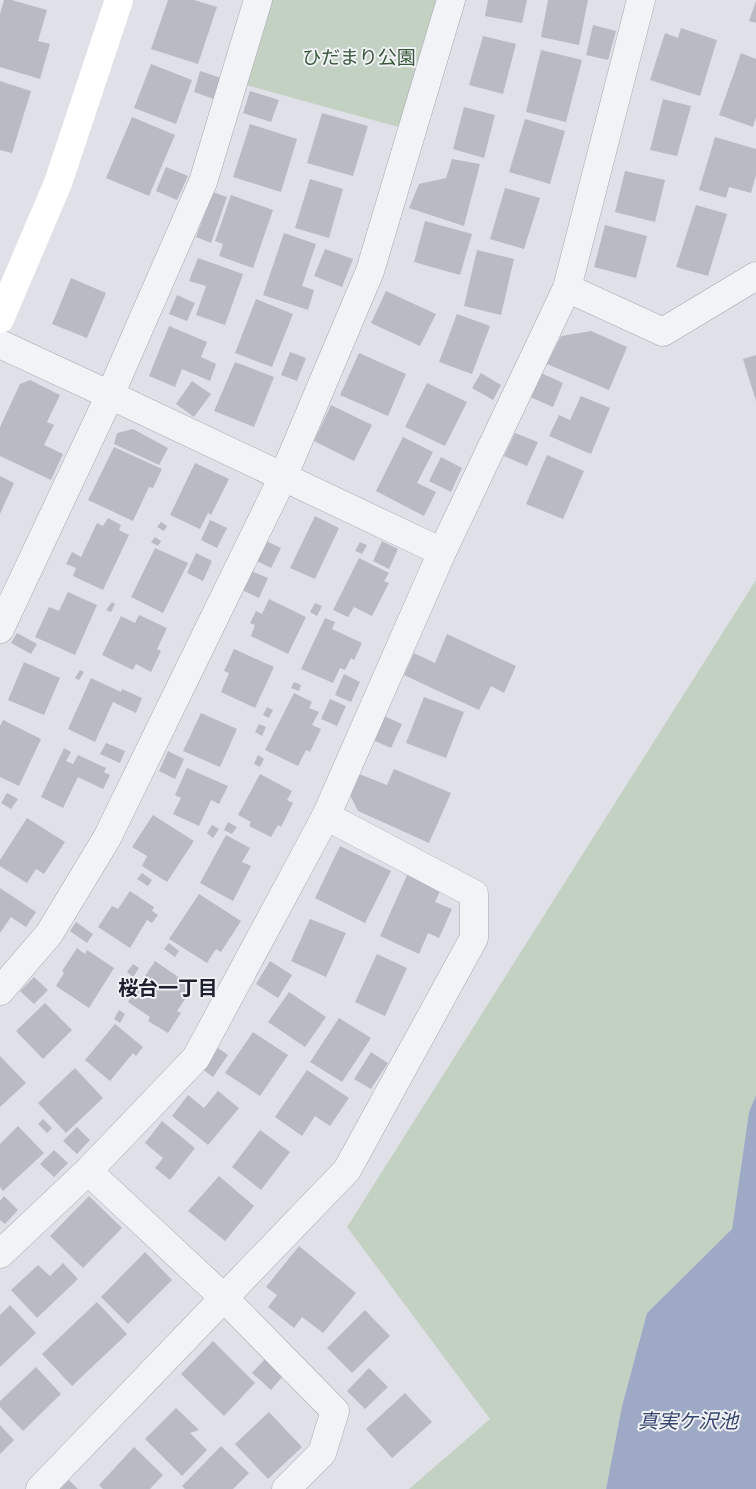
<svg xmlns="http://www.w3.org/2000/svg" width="756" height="1489" viewBox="0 0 756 1489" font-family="Figtree,'Noto Sans JP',sans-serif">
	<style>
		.green { fill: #c3d1c2 }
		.water { fill: #9ea9c5 }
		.building { fill: #b8bac4 }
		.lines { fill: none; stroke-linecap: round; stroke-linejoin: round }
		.street-casing { stroke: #a6a7b2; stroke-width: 29 }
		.street { stroke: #f2f3f6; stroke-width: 28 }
		.secondary { stroke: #fff; stroke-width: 28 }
		.labels { text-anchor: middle; stroke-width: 4; stroke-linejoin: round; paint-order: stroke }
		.park-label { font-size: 19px; fill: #385839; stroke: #eff1f5 }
		.neighbourhood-label { font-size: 20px; font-weight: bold; fill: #1c1f2e; stroke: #eff1f5 }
		.water-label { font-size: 20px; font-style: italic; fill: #37456e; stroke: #eff1f5 }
	</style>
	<rect width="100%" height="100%" fill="#e0e1e8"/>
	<path class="green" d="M262,0H438L402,128L239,83Z
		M756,580V1095L749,1112L732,1229L647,1313L622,1406L606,1489H409L490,1419L347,1227Z"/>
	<path class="water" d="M756,1095V1489H606L622,1406L647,1313L732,1229L749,1112Z"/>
	<path class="building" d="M4,0H12L47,10L38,41L50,44L40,79L0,67V14Z
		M168,0H194L217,7L198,64L151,49Z
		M488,0H527L522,23L485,16Z
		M548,0H588L579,45L541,37Z
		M756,1V23L749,21Z
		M593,25L616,31L608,60L586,55Z
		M681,28L717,40L700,96L650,80L665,33L678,38Z
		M483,36L516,44L503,94L469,85Z
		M541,50L582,60L566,122L526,112Z
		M741,53L756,59V117L753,127L719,115Z
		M151,64L192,80L176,124L134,108Z
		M200,71L221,78L214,99L194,92Z
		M0,81L31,91L12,153L0,150Z
		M250,91L279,100L271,122L243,113Z
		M663,99L691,106L677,156L650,150Z
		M464,107L495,115L484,158L453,149Z
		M322,113L368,126L353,176L307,163Z
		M132,117L175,135L149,196L106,178Z
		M525,119L565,131L550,184L509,172Z
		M250,124L297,139L281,192L233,177Z
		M715,137L756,149V175L751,193L729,187L726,198L699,190Z
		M452,159L480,164L464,226L409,208L419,184L446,178Z
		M166,167L188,176L177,200L156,191Z
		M625,171L665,180L655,222L615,212Z
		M310,179L343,189L329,238L295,228Z
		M505,188L540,198L524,249L490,239Z
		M213,192L227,197L211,243L196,237Z
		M231,195L273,210L253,268L219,256L223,244L215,241Z
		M696,205L727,214L708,276L676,267Z
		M425,221L472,234L460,275L414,262Z
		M605,225L647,236L636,278L594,267Z
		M284,233L316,244L302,286L314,290L308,310L263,295Z
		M325,249L353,259L342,287L314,276Z
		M477,250L514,259L501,315L464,306Z
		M198,258L243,274L225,325L196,315L206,286L189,281Z
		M71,278L106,293L87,338L52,324Z
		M386,291L436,314L420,346L371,323Z
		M177,295L195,303L187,321L169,314Z
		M256,299L293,314L272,367L235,353Z
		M457,314L490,326L472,374L439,362Z
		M169,326L207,342L201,357L216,364L210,381L182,369L175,387L149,376Z
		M591,331L627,347L609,390L547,364L561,336Z
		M290,352L306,358L297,381L281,375Z
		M359,353L406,374L388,416L340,395Z
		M756,355V401L743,359Z
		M235,362L274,377L254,427L214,411Z
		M481,373L501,385L493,400L472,388Z
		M541,373L563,383L553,407L530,397Z
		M30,380L60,395L47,422L54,425L44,445L63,454L51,480L0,456V427L20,384Z
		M192,381L211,394L194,417L176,404Z
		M427,383L467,402L445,446L405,427Z
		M581,396L610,408L591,454L549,436L559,415L570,420Z
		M331,405L372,425L354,461L314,441Z
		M133,429L168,448L159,465L114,444L117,433Z
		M515,433L538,442L527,466L504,456Z
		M403,437L433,452L417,483L436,492L424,516L376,491Z
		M114,447L162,469L153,488L149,487L133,521L88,500Z
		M547,455L584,471L563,519L526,504Z
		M441,457L462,468L451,492L429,481Z
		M195,463L229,479L211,515L208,513L200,529L170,515Z
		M0,476L14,483L0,514Z
		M315,516L339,528L315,579L290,568Z
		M108,518L121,525L119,530L129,535L103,590L73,576L76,568L66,564L72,552L81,557L97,523L103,526Z
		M210,520L227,528L217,548L201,540Z
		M161,522L167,526L164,531L157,527Z
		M155,537L161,541L158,546L151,542Z
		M264,540L281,548L271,568L255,560Z
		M382,541L398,549L389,569L373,561Z
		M360,542L367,545L362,554L355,551Z
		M155,548L188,563L163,613L131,597Z
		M196,553L212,561L203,581L187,573Z
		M359,558L389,573L384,581L389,583L372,616L354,607L348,617L333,610Z
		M251,571L268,578L259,598L242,590Z
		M68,592L97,605L75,655L35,637L49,607L59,611Z
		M269,599L306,617L288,654L251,636L255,625L250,623L256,611L262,614Z
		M112,602L115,604L111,612L106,610Z
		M315,603L322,606L317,616L310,612Z
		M139,615L167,628L157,649L161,651L151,672L136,664L133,670L102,655L121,616L135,623Z
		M325,618L335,622L332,629L362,643L354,660L351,658L345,670L340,668L333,683L301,669Z
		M17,633L37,644L31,654L11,643Z
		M447,634L516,666L504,693L491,686L479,710L404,675L414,653L435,663Z
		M234,649L274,667L255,708L221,692L229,673L224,671Z
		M24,662L60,678L44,715L8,700Z
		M80,670L84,672L79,680L75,678Z
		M344,674L360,682L351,702L335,695Z
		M91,678L121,692L122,689L142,698L136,713L113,702L95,742L68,729Z
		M294,682L301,685L299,691L291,688Z
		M294,693L312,702L309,708L319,712L312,725L321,729L310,752L306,750L298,766L265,750Z
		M424,697L464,712L446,758L406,743Z
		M330,699L346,706L337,726L321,719Z
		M267,707L273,710L269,718L263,715Z
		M201,713L237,729L220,767L183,751Z
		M384,716L402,724L391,748L373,740Z
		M3,720L41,739L19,786L0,777V726Z
		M259,724L266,727L262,736L255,732Z
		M106,743L125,751L120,763L100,754Z
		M64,748L71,752L66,761L73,764L78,755L106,768L104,772L110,775L103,789L78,777L63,808L41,797Z
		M168,751L184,759L175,779L159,771Z
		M258,755L264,759L260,767L254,764Z
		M187,768L228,786L219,804L211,800L199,826L173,814L181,798L175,795Z
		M394,769L451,793L429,843L358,811L350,795L359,774L387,785Z
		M260,774L292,791L287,800L293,803L281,827L278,825L271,837L249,826L251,822L238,815Z
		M7,793L18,799L11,809L1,803Z
		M153,815L194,841L167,882L142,866L147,856L132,847Z
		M27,818L65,842L44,874L36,869L27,883L0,866V860Z
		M228,822L237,827L232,834L224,830Z
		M212,825L219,829L213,838L207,833Z
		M226,835L250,848L242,862L251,866L233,901L200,883Z
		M340,846L391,871L365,923L315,898Z
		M142,873L152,880L148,886L137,879Z
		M408,873L441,889L435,902L452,909L439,938L428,933L419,954L380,936Z
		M0,888L36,912L26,927L11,917L0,933Z
		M130,891L154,907L152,911L158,915L152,923L147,920L130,948L98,927L112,906L118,909Z
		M199,894L241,921L221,952L216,949L207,963L169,939Z
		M310,919L346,933L326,977L291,961Z
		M76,922L93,934L87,943L70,931Z
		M169,943L179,951L175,957L164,949Z
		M77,948L85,954L87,950L114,968L89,1008L56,986L64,973L62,971Z
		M377,954L407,968L385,1016L355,1002Z
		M155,961L184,981L182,983L192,989L177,1011L181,1013L168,1033L148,1021L150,1017L128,1002Z
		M270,961L292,975L278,998L256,984Z
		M133,964L139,968L133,977L127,972Z
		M34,977L48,990L34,1004L20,991Z
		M289,992L326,1017L305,1047L268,1022Z
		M45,1003L72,1030L43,1059L16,1031Z
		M119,1010L125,1014L120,1023L114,1019Z
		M339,1018L371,1038L342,1082L310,1062Z
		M115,1024L143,1047L136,1056L133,1053L110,1081L85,1060Z
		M253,1032L288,1055L260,1096L225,1073Z
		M218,1048L228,1055L213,1077L202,1069Z
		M371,1052L388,1063L371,1089L354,1079Z
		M0,1056L26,1083L0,1107Z
		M75,1068L103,1098L66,1133L38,1103Z
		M307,1070L349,1098L330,1126L315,1116L302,1136L275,1117Z
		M218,1091L239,1108L208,1145L172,1116L188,1095L204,1108Z
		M43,1119L52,1128L47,1133L38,1124Z
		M162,1121L195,1148L170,1180L155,1168L163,1158L145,1143Z
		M18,1126L44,1153L3,1191L0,1187V1144Z
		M77,1127L90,1140L77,1154L63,1141Z
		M260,1130L290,1152L261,1190L232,1167Z
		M54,1150L68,1163L54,1177L40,1164Z
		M219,1176L254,1206L225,1241L188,1211Z
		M4,1196L18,1210L5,1224L0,1220V1201Z
		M89,1196L122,1228L83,1268L50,1236Z
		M299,1246L356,1293L323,1333L302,1317L294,1328L268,1307L277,1295L266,1287Z
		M145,1252L172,1280L128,1324L101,1297Z
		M63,1263L78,1279L37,1318L11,1290L38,1265L50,1276Z
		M97,1302L127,1334L72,1386L42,1354Z
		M10,1305L36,1333L0,1367V1315Z
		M365,1310L390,1336L352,1373L327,1348Z
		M213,1341L255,1383L224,1416L181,1374Z
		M265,1359L283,1376L271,1390L252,1373Z
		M36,1367L61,1394L23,1431L0,1407V1401Z
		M369,1368L388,1387L365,1409L347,1391Z
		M405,1393L432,1422L392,1458L366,1429Z
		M176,1408L199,1430L190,1433L207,1450L182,1476L145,1439Z
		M269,1412L302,1447L268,1479L235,1444Z
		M0,1425L14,1440L0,1454Z
		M221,1446L249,1473L233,1489H185L182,1486Z
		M134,1447L163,1475L150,1489H103L99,1485Z
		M69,1480L78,1489H60Z"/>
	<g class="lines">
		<g class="street-casing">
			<path id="street" d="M567,288L663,332L756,276
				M0,344L110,395L442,552
				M0,629L110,395L203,182L258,0
				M0,991L49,934L107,838L283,477L370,271L451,0
				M88,1171L224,1298L335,1411L322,1453L286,1489
				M0,1254L88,1171L196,1058L326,816L442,552L567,288L641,0
				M40,1489L347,1170L474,938V894L326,816"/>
		</g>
		<use href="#street" class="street"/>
		<path class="secondary" d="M0,319L58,183L119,0"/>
	</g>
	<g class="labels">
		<g class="park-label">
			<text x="359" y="64">ひだまり公園</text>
		</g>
		<g class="neighbourhood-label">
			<text x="168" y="995">桜台一丁目</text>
		</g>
		<g class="water-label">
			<text x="688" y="1428">真実ケ沢池</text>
		</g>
	</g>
</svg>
